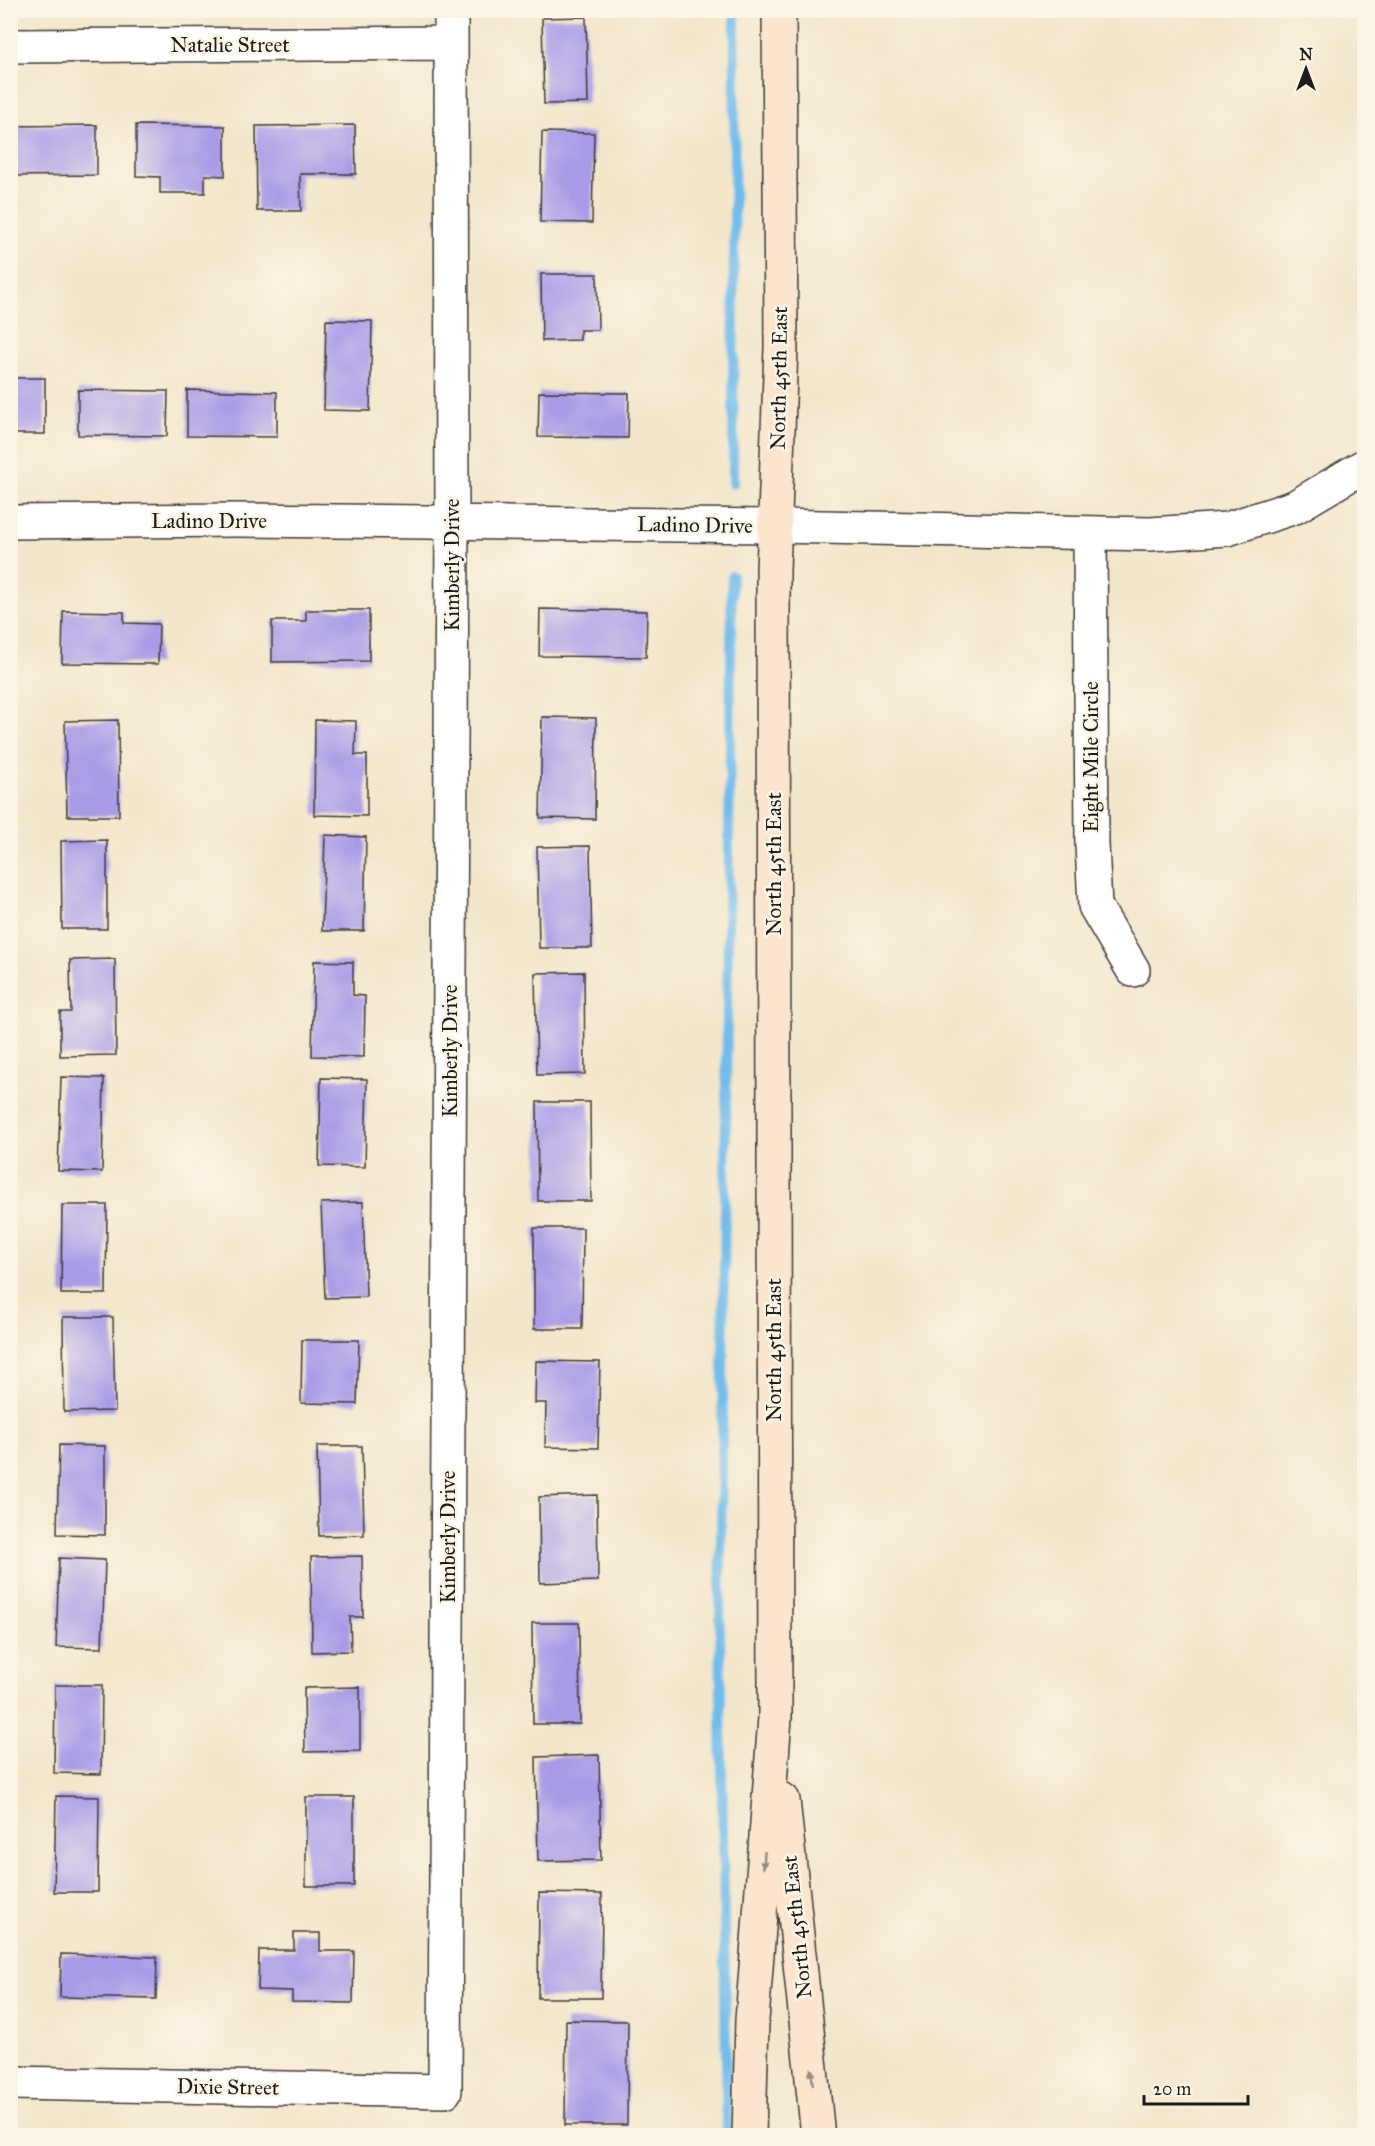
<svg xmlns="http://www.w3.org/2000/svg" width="1375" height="2146" viewBox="0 0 1375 2146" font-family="'IM FELL Great Primer',serif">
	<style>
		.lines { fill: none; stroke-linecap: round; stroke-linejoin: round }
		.stream { stroke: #72bceb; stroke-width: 10 }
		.building { fill: #a99be7 }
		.street-casing { stroke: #3c3a36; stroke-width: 36 }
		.secondary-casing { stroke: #3c3a36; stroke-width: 36 }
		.street { stroke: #fff; stroke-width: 33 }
		.secondary { stroke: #fce5cf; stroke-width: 33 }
		.oneway { fill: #978b7e }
		.labels { text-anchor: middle; stroke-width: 5; stroke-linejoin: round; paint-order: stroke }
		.street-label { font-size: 21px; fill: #1c1c1c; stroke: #fcf5e5 }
	</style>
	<rect width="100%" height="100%" fill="#fcf5e5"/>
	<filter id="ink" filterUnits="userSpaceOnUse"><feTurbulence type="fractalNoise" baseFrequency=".0167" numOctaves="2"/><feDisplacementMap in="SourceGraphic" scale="12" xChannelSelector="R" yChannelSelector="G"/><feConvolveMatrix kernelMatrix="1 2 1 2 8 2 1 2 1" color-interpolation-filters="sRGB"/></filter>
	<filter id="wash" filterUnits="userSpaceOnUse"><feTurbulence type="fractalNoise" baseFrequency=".008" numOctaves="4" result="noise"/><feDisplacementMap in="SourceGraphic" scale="24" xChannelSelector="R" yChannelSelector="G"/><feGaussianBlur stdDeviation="1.35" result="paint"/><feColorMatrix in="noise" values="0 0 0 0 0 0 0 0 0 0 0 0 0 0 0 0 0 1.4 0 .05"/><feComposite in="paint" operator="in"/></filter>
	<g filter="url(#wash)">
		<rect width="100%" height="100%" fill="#f3e6cb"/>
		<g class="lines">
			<path class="stream" d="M733,484L735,10
				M727,2136L720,1629L732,576"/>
		</g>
		<g id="blocks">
			<path class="building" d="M586,17L588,103L544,104L542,18Z
				M97,125V175L10,176V126Z
				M136,125L225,126V176L205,175V193H160V177L136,176Z
				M355,125L356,174H300L301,211H257L256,126Z
				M542,132L594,133L592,223L540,222Z
				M541,274H597L598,330H580V340L542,341Z
				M326,320L372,321L370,411L324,410Z
				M10,378H45V434H10Z
				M78,390L168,391L167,436L78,435Z
				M187,390L277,392V437L187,436Z
				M539,392L629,393L628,438L538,437Z
				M540,609L647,611L646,657L539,656Z
				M306,610H369V661L272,662V621H306Z
				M63,611L124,612V623L159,624L158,664L62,663Z
				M542,717L596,718L595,819L540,818Z
				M118,720L119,816H67L65,721Z
				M315,720L356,721L355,755H367V816L314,815Z
				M325,835L366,837L364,931H322Z
				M107,840V929H62L61,841Z
				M590,846L592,948H539L537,847Z
				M115,959L116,1055L60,1056V1012H71L70,960Z
				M314,961L353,962V995L365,996L364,1057L312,1056Z
				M584,972L585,1074L537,1075L535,973Z
				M61,1077L104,1078L102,1172L58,1171Z
				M321,1078L367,1079L365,1167L319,1166Z
				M537,1102H590L591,1201H538Z
				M363,1202L366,1297L325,1298L321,1203Z
				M62,1205H107L106,1294H61Z
				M534,1228H583L582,1329H534Z
				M63,1317H113L115,1411L64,1412Z
				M302,1340H359L357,1404L301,1403Z
				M536,1361L600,1362L598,1448L545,1447L546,1403H535Z
				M59,1445L105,1446V1535L57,1534Z
				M317,1446H362L364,1535L319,1536Z
				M597,1495L598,1581L540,1583L539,1497Z
				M362,1556L363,1617H350L351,1651L312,1652L311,1557Z
				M59,1558L105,1560L102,1648L56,1647Z
				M532,1623H579L580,1724H533Z
				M55,1685H102L101,1774L54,1773Z
				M360,1687V1751L305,1752L304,1688Z
				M599,1755L601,1860L538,1861L536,1757Z
				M56,1796L99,1797L98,1892H54Z
				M306,1797H354V1886H306Z
				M539,1893L602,1894L601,1998H538Z
				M294,1933H320V1951H354L353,2003L292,2002V1991L258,1990L259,1950H294Z
				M61,1954L157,1957L156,1999L60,1997Z
				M566,2020L628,2021L627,2125H565Z"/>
		</g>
	</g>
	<g filter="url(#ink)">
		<use href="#blocks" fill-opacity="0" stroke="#3c3a36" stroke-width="1.5"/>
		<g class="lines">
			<g class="street-casing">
				<path id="street" d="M10,46L450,43
					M10,522L237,520L775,526L1150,534L1227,529L1295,507L1364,466
					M1090,533L1092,844L1095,906L1133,970
					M10,2083L445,2091L452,523L451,10"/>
			</g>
			<g class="secondary-casing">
				<path id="secondary" d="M783,1800L818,2136
					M749,2136L752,2020L775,1718L773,571L781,347L779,10"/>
			</g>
			<use href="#street" class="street"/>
			<use href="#secondary" class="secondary"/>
		</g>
		<defs><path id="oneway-solid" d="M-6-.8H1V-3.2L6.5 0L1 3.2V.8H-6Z" transform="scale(1.5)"/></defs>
		<g class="oneway">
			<use href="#oneway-solid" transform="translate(764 1860) rotate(94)"/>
			<use href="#oneway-solid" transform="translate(812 2077) rotate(-96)"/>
		</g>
	</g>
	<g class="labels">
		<g class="street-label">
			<text x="230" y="52">Natalie Street</text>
			<text transform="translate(779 378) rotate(-89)" y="7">North 45th East</text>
			<text x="209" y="528">Ladino Drive</text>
			<text transform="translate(695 525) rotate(1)" y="7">Ladino Drive</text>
			<text transform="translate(452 565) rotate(-90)" y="7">Kimberly Drive</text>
			<text transform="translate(1091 757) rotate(-90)" y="7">Eight Mile Circle</text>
			<text transform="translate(774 864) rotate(-90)" y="7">North 45th East</text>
			<text transform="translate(450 1051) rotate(-90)" y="7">Kimberly Drive</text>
			<text transform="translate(774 1350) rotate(-90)" y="7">North 45th East</text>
			<text transform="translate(448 1537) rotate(-90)" y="7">Kimberly Drive</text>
			<text transform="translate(797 1927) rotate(-96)" y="7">North 45th East</text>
			<text transform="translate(228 2087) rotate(1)" y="7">Dixie Street</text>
		</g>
	</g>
	<rect width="1375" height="2146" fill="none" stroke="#fcf5e5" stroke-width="36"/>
	<g transform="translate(1306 69)" stroke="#fcf5e5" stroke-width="4.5" paint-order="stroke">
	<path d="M0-4.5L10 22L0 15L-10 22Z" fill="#1c1c1c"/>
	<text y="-9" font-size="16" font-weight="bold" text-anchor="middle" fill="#1c1c1c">N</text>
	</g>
	<path d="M1144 2095v9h104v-9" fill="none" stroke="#1c1c1c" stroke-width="3"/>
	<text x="1153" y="2095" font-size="18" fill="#1c1c1c" stroke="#fcf5e5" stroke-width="4.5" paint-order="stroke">20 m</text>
</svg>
